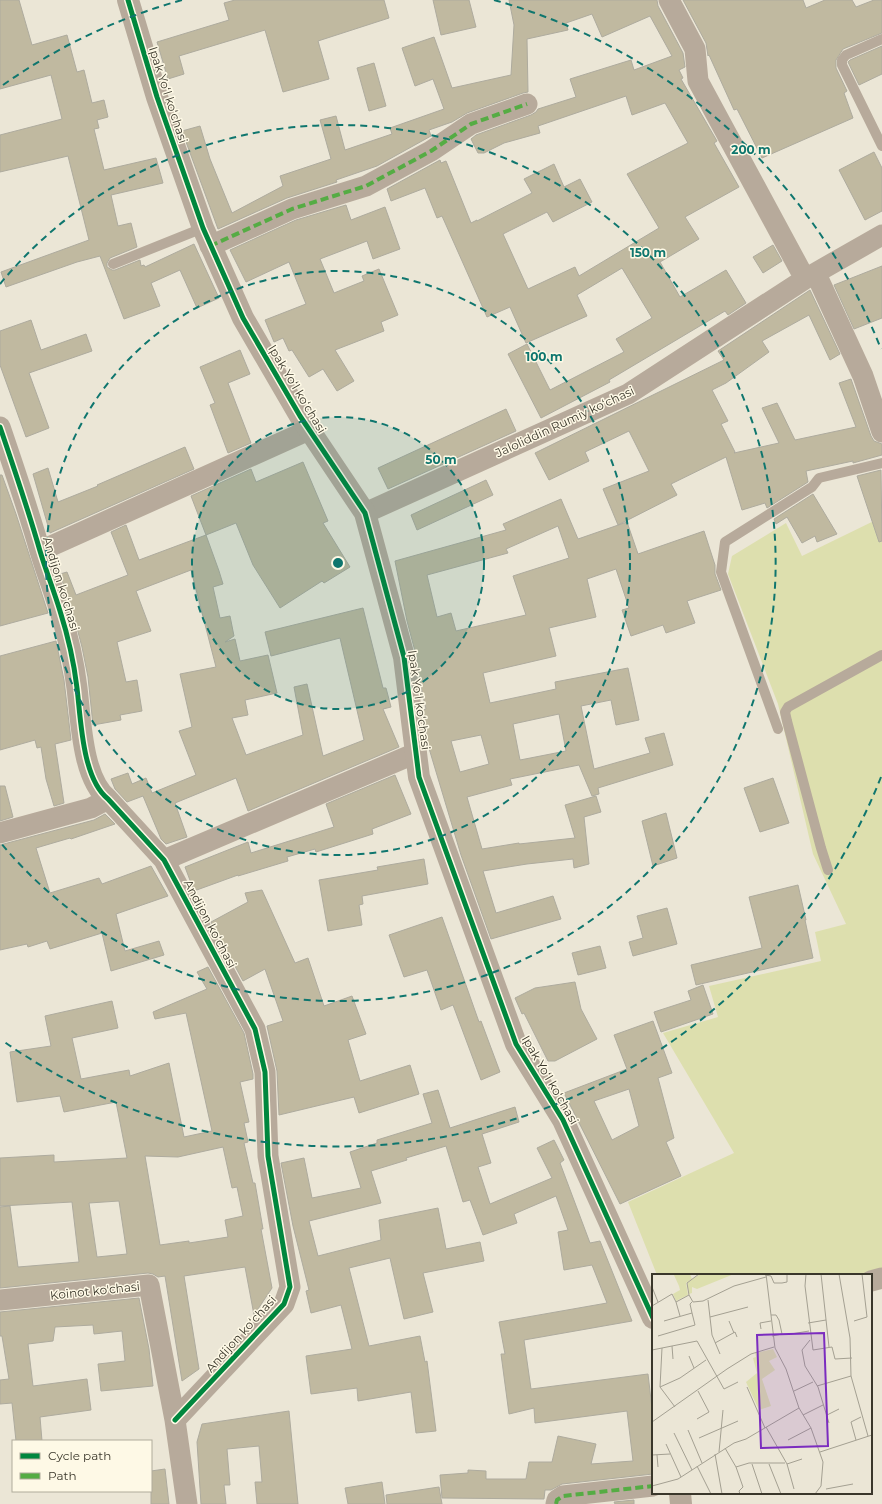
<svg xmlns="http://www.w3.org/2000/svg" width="882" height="1504" viewBox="0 0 882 1504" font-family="Montserrat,sans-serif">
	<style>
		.green { fill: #dddfae }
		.building { fill: #c0b9a0; stroke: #aeab9e; fill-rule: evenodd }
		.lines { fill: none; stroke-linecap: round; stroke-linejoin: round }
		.service { stroke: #b7aa9b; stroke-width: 10 }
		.minor { stroke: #b7aa9b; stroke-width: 21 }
		.tertiary { stroke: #b7aa9b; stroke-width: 22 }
		.quiet { stroke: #55ac44; stroke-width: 4; stroke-dasharray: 8 4; stroke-linecap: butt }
		.cycleway-casing { stroke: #fef9e6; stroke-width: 8 }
		.cycleway { stroke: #00873e; stroke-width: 5 }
		.ring { fill: none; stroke: #0f766e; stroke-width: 2; stroke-dasharray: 7 5 }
		.labels { text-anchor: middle; stroke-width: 3; stroke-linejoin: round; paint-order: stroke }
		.street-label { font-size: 12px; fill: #3a372b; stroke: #fef9e6 }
		.inset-road { fill: none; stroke: #a4a092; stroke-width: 1 }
		.view { fill: #7b2cbf; fill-opacity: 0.15; stroke: #7b2cbf; stroke-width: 2 }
		.inset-edge { fill: none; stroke: #3a372b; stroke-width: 2 }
		.centre { fill: #0f766e; stroke: #fef9e6; stroke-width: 2 }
		.ring-label { font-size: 12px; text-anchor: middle; font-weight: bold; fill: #0f766e; stroke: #fef9e6; stroke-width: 3; stroke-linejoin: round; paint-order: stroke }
	</style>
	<rect width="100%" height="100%" fill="#ebe6d6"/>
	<path class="green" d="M882,517V1273L871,1275H657L628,1202L734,1153L663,1033L718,1017L709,986L821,961L815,932L846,924L813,854L778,704L728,574L732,556L786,523L802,556Z"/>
	<path class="building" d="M0,0H19L32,45L67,35L77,72L84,70L92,103L104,100L108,117L97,120L99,128L94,129L104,170L156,158L163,183L111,195L118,226L131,223L137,247L110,258L107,263V267L112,270H115L140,260L141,266L144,265L145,267L194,244L219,298L197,308L180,270L151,283L160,306L124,319L100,256L77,262L6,287L1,272L89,240L68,156L0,172V135L62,119L51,75L0,89Z
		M235,0H384L389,18L318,41L329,79L283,92L265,30L179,56L184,74L168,79L157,42L229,20L224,3Z
		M433,0H469L476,27L441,35Z
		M509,0H657L658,6L683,53L685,67L679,70L683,78L681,79L717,141L714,143L739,187L685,217L699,239L660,262L680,297L726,270L746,303L728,315L725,311L609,380L610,382L541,418L508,354L527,344L550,390L624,352L616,339L652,318L622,268L577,295L587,316L526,343L510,307L487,317L442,216L437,218L425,188L391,201L387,189L440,160L441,163L446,161L471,223L477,220V221L532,193L524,179L554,164L564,187L580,179L592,202L553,222L547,212L503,234L528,289L575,267L579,276L659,228L627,174L688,143L665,103L632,115L626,96L538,126L540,133L504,143L484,153H478L471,139L476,135L531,115L536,112L538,109L576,97L570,79L631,60L634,70L672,56L650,16L602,37L592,14L566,23L568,30L527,39L528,92L523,93L467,113L452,122L429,130L431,136L377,166L336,180L337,182L287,198L218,229L182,131L200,126L210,159L232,213L283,186L280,176L331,159L320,120L336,116L345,150L392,134L390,128L444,109L433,79L415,86L402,48L434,37L452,88L511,75L514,25Z
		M683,0H803L806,8L825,0H852L856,7L874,0H882V33L843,49L836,60V68L847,91L844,93L853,118L762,158L737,109L734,110L709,55L708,56L706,43Z
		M882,46V74L859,85L848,62L850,60Z
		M374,63L386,106L369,111L357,68Z
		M874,152L882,168V211L865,220L839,170Z
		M346,205L351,220L385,207L400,249L373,259L367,241L320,259L334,293L364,281L362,276L379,269L398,315L381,322L384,331L335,350L354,381L337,391L323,369L309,377L292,350L289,351L283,338L274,342L265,320L306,304L289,262L246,282L230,250L296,220Z
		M773,245L782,261L763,273L753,257Z
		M882,266V318L854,329L834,285Z
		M810,290L840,354L830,360L809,315L762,341L769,352L726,383L712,390L728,421L721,424L735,452L734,453L779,443L762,408L777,403L795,440L856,427L839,383L851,379L871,436L874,441L882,444V455L853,463V461L806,471L808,482L767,508L765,503L742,510L726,457L671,484L677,495L618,525L603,489L649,471L629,431L585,452L589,461L549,480L535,453L724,360L718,351Z
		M31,320L41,350L86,334L92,351L29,373L49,428L26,437L0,365V331Z
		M240,350L250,374L228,383L251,443L228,453L210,405L215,403L200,367Z
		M506,409L516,431L388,489L378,468Z
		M185,447L194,469L50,533L33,474L48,468L58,502L98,486L97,485Z
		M303,462L328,521L323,523L350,567L324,583L322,581L280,608L253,565L236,523L206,535L191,496L251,469L256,482Z
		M881,470L882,541L879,542L857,476Z
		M0,475H2L16,514L48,613L0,626Z
		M486,480L493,495L417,530L411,515Z
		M813,494L837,534L817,542L815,536L802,543L787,517L776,524L774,519Z
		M561,499L578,539L627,522L638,554L704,531L715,565V574L721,590L687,601L695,623L666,633L663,625L631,636L622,610L629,608L616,569L587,579L596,617L549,628L556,656L483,673L490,703L556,689L555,682L628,668L639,720L616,725L611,700L581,706L594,769L650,753L645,738L664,733L673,765L598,788L599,794L592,796L579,765L510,779L512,785L467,797L482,849L519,843V844L575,838L565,805L596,796L601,812L584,817L589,864L574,868L573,859L527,864L483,871L496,913L553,896L561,919L491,939L461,855L428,745L423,710L426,709L420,683L416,655L407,621L395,561L506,530L503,524ZM558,526L569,558L513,576L526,615L456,631L451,613L437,617L427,575L508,553L506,549ZM559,714L566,751L520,760L513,724ZM481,735L489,764L460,772L451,741Z
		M126,525L139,560L206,535L219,571L223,584L213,587L220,618L230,616L234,636L225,642L235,639L240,661L268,655L277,693L245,700L248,715L232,718L246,755L303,735L294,687L307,684L323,756L364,740L340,638L271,656L265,632L363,608L383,688H386L391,707L383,709L399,747L248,811L236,778L175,803L187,837L166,844L161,839L143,796L127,802L115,789L111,779L128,773L132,784L146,778L152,793L196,775L179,731L192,727L180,674L216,667L191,570L136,591L151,631L117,642L126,682L137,680L142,711L120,715L121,720L93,725L88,677L82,647L74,617L60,574L67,572L76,595L128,575L111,532Z
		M56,641L64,680L71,740L55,744L64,803L54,806L46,779L41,747L37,748L35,740L0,750V656Z
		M395,775L411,814L372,829L373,834L316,852L315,849L287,857L288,861L238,876V875L194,891L185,867L248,842L251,853L334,827L326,804Z
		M773,778L789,823L760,832L744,788Z
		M0,786H5L13,817L0,821Z
		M666,813L677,858L653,866L642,821Z
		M105,814L115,824L71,839L70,838L36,848L50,893L99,878L102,884L151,866L168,896L116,914L125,951L159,941L164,955L111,971L102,933L50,949L47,941L28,947L27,944L0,950V845L94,820Z
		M424,859L428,884L362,896L363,904L359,905L362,925L328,931L319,880L378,870L377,867Z
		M798,885L806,920H805L813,958L696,985L691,965L762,948L749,897Z
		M262,890L295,963L308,958L324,1006L352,996L366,1034L348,1040L360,1081L410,1065L419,1094L359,1113L354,1097L279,1115L277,1071L267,1026L283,1021L265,969L243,981L211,922L248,902L245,893Z
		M667,908L677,944L633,956L629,942L643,938L637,916Z
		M442,917L479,1022L481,1021L500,1072L481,1080L453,1005L441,1010L427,970L404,977L389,935Z
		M600,946L606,968L578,975L572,953Z
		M208,967L244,1033L253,1074V1079L240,1082L249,1122L244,1123L248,1142L244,1143L253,1183H255L263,1229H261L272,1288L254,1315L245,1267L184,1276L199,1369L182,1381L165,1276L158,1277L153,1274L148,1273L0,1288V1207L10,1206L18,1267L79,1262L72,1202L0,1206V1158L54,1155V1162L127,1158L116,1102L64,1112L60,1096L17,1102L10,1052L51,1046L45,1016L112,1001L118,1028L72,1038L81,1079L129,1070L130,1076L169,1063L184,1137L212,1131L186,1013L155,1019L153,1012L207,989L197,972ZM223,1147L232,1188L237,1187L243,1216L225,1220L228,1237L189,1243V1241L160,1245L145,1156L178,1157ZM119,1201L127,1254L97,1257L89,1203Z
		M575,982L581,1009L597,1039L555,1061H548L524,1013L522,1014L515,998L535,988Z
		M703,985L713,1014L661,1032L654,1012L691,1000L688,991Z
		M653,1021L672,1073L658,1078L674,1138L666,1142L681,1176L620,1204L564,1093L627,1069L614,1035ZM629,1089L639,1126L612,1140L594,1101Z
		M438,1090L450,1128L515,1107L519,1122L482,1134L491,1163L478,1167L490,1204L552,1178L537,1148L554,1140L564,1160L560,1163L590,1243L600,1241L632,1321L524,1340L531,1389L648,1374L653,1417V1474L562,1484L551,1490H545L544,1499L442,1498L440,1475L468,1473V1470L486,1471V1479H526L529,1462H552L558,1436L596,1444L591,1464L633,1461L627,1411L535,1423L534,1408L509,1414L501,1354H505L499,1322L607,1303L592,1265L564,1270L558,1232L568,1230L556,1196L514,1214L517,1223L483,1235L470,1200L463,1202L446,1146L406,1158L407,1160L371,1171L381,1203L309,1221L318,1256L381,1240L379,1220L438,1208L446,1249L480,1242L484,1261L423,1273L433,1312L404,1319L390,1258L349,1268L369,1346L420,1336L425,1362L427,1361L436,1431L416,1433L411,1392L358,1401L357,1388L311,1394L306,1356L352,1349L341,1305L311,1313L306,1291L309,1290L293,1226L281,1163L304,1158L312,1198L361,1188L350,1152L377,1143V1140L432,1123L423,1094Z
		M139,1298L149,1349L153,1386L101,1391L98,1364L125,1361L122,1331L94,1334L93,1325L55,1327L53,1341L28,1344L33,1386L87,1379L91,1410L40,1417L42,1441H16L12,1403L0,1404V1380L9,1379L2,1336H0V1312Z
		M289,1411L298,1504H257L255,1482H262L259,1446L227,1449L230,1485H224L226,1504H201L197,1442L202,1424Z
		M165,1469L169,1504H151V1471Z
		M382,1482L385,1504H348L345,1488Z
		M439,1487L442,1504H387L386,1495Z
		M634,1500V1504H615L614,1502Z"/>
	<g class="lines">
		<path class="service" d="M882,39L846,55L842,60V65L882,146
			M113,264L203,228
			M778,729L721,572L725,542L812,487L819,478L882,463
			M828,870L821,848L787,721L785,712L788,707L882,655"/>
		<path class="minor" d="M669,0L695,49L698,81L805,279
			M210,246L292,209L366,186L431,151L471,124L527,104
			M816,274L863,376L882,432
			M0,427C14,468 28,509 40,551C46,571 54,591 60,611C68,636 74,663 77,688C81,720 82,778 108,799L164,860L255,1029L265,1072L268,1156L290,1287L284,1304L175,1420
			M365,513L628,394L805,279L882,235
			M40,551L309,430
			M0,833L91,808L108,799
			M164,860L416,753
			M871,1281L882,1278
			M0,1300L149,1285L175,1420L187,1504
			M556,1504L557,1500L563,1496L653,1486"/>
		<path class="tertiary" d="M128,0L157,97L203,228L243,318L300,416L365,513L404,657L419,777L516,1044L563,1120L653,1318
			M680,1493L681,1504"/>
		<path class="quiet" d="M210,246L292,209L366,186L431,151L471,124L527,104
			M556,1504L557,1500L563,1496L653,1486"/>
		<g class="cycleway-casing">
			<path id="cycleway" d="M128,0L157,97L203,228L243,318L300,416L365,513L404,657L419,777L516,1044L563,1120L653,1318
				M0,427C14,468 28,509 40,551C46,571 54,591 60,611C68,636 74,663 77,688C81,720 82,778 108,799L164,860L255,1029L265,1072L268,1156L290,1287L284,1304L175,1420"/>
		</g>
		<use href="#cycleway" class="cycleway"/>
	</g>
	<circle cx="338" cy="563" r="146" fill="#0f766e" fill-opacity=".12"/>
	<g class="ring">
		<circle cx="338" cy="563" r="146"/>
		<circle cx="338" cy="563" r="292"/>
		<path d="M0 284A438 438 0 1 1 0 842"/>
		<path d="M881 777A584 584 0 0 1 3 1041M3 85A584 584 0 0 1 182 0M494 0A584 584 0 0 1 881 349"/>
	</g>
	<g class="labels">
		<g class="street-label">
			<text transform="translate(168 95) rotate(72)" y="4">Ipak Yoʻl koʻchasi</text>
			<text transform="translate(297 389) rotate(59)" y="4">Ipak Yoʻl koʻchasi</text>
			<text transform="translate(565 422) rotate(-25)" y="4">Jaloliddin Rumiy koʻchasi</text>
			<text transform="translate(61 584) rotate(73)" y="4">Andijon koʻchasi</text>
			<text transform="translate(419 700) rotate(82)" y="4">Ipak Yoʻl koʻchasi</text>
			<text transform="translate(210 924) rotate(62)" y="4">Andijon koʻchasi</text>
			<text transform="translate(550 1080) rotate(60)" y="4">Ipak Yoʻl koʻchasi</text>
			<text transform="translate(95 1291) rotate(-6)" y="4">Koinot ko'chasi</text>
			<text transform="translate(241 1334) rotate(-48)" y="4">Andijon koʻchasi</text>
		</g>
	</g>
	<g transform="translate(652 1274)">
		<rect width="220" height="220" fill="#ebe6d6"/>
		<path d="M16,0H38L40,5L34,9L36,21L24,27L21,20L28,16L27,12L22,1ZM48,0H82L45,15L40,13V19L37,20L35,9ZM121,75L125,83L117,87L123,96L110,105L119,132L107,136L94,108L105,99L101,84L104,83L103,79Z" fill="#dddfae"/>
		<path class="inset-road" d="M114,0L123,74L134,95L147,134L159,154L171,188L169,212L163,220M154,0L153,12L161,76L180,73L183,85L200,84M169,0L177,73M187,0L198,64L199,102L216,162M113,1L119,2L122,9H130L135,8V0M0,13L6,28M37,21L35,9L47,0M56,26L60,61L68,80M24,28L28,42M0,32L20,20L24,28L37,21L41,28L51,27L82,12L114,3M40,39L38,30L40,28M119,41H124L127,46L130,60L120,62M58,43L96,33M77,47L82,59M202,47L215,43L210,0M156,49L174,46M109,55L108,49L119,47M139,60L157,57M6,62L43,51L40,39L12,47M158,66L150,76L153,92L166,113L177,149M63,69L83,58L85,63M20,72L21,85M10,74L8,113L23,133M0,76L45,67L72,115L86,108M37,82L42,94M165,112L199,102M8,113L28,104L54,86M95,113L113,154M142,117L161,108M151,141L171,131M175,141L187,135M45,145L57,138L46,117M0,148L75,95L99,80L122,73M114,153L135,190L142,215M36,156L50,189M22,159L40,196M47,164L86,147M136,166L159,154M204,166L199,148L209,143M14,170L29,203M73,174L84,193L91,213L87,217L88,220M67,178L71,136M168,178L220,161M63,180L70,220M0,181L18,180M5,181L6,193M100,190L110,220M117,190L129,220M135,190L150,185M45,192L59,220M84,193L97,189H133M0,212L26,205L82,169L94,165L147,134M174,215L201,210"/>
		<path class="view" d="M172,59L176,172L109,174L105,61Z"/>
		<rect width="220" height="220" class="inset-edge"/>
	</g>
	<circle cx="338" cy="563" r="6" class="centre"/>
	<g class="ring-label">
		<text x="751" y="154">200 m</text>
		<text x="648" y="257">150 m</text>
		<text x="544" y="361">100 m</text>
		<text x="441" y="464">50 m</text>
	</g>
	<rect x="12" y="1440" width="140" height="52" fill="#fef9e6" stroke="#b0ab9b"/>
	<rect x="20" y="1453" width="20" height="6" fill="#00873e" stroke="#b0ab9b"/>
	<text x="48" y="1460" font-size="12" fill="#3a372b">Cycle path</text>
	<rect x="20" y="1473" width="20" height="6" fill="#55ac44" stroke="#b0ab9b"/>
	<text x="48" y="1480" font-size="12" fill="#3a372b">Path</text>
</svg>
